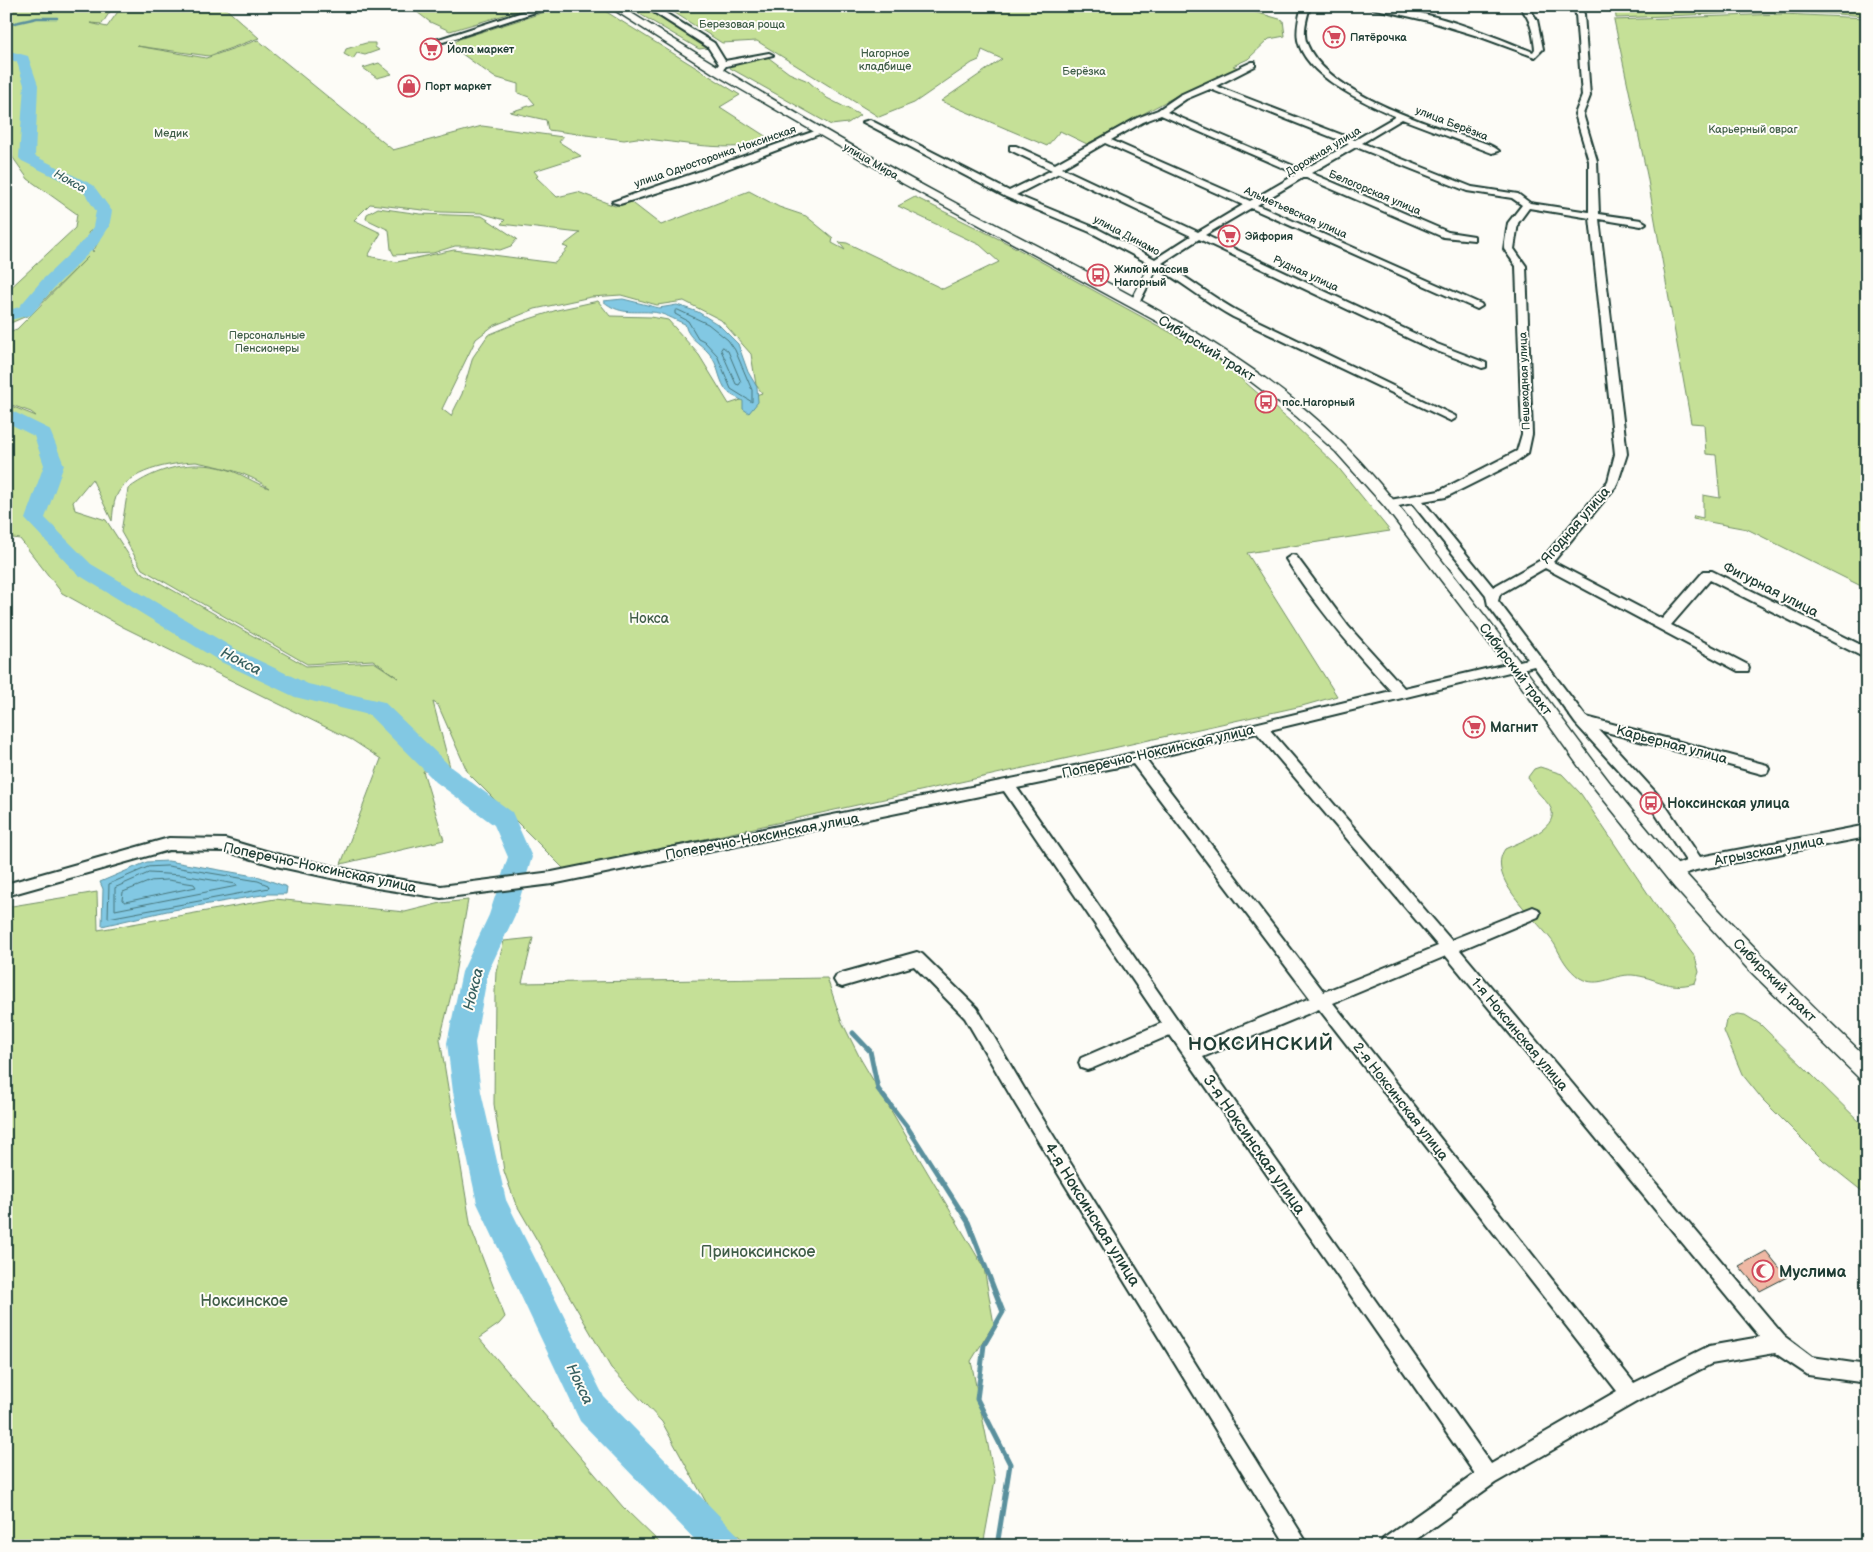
<svg xmlns="http://www.w3.org/2000/svg" width="1873" height="1552" viewBox="0 0 1873 1552" font-family="'Balsamiq Sans',sans-serif">
	<style>
		.green { fill: #c5e097; stroke: #728e66; fill-rule: evenodd }
		.water { fill: #82c8e3; stroke: #5a909d }
		.lines { fill: none; stroke-linecap: round; stroke-linejoin: round }
		.shore { stroke: #47757a; stroke-width: 1 }
		.stream-far1 { stroke: #5a909d; stroke-width: 2.5 }
		.stream { stroke: #5a909d; stroke-width: 5 }
		.river { fill: #82c8e3; fill-rule: evenodd }
		.building { fill: #efb8a4; stroke: #1f3d34 }
		.minor-casing { stroke: #1f3d34; stroke-width: 4 }
		.major-casing { stroke: #1f3d34; stroke-width: 3 }
		.minor { fill: #fdfcf7; fill-rule: evenodd }
		.major { fill: #fdfcf7; fill-rule: evenodd }
		.labels { text-anchor: middle; stroke-width: 4; stroke-linejoin: round; paint-order: stroke }
		.far-park-label { font-size: 11px; fill: #405e48; stroke: #fdfcf7 }
		.far-poi-label { font-size: 11px; font-weight: bold; fill: #1f3d34; stroke: #fdfcf7; text-anchor: start }
		.far-street-label { font-size: 11px; fill: #1f3d34; stroke: #fdfcf7 }
		.far-water-label { font-size: 12px; font-style: italic; fill: #386060; stroke: #fdfcf7 }
		.street-label { font-size: 14px; fill: #1f3d34; stroke: #fdfcf7 }
		.park-label { font-size: 14px; fill: #405e48; stroke: #fdfcf7 }
		.poi-label { font-size: 14px; font-weight: bold; fill: #1f3d34; stroke: #fdfcf7; text-anchor: start }
		.water-label { font-size: 15px; font-style: italic; fill: #386060; stroke: #fdfcf7 }
		.near-street-label { font-size: 16px; fill: #1f3d34; stroke: #fdfcf7 }
		.near-park-label { font-size: 16px; fill: #405e48; stroke: #fdfcf7 }
		.near-poi-label { font-size: 16px; font-weight: bold; fill: #1f3d34; stroke: #fdfcf7; text-anchor: start }
		.district-label { font-size: 19px; font-weight: bold; letter-spacing: 1px; fill: #1f3d34; stroke: #fdfcf7 }
	</style>
	<rect width="100%" height="100%" fill="#fdfcf7"/>
	<filter id="ink" filterUnits="userSpaceOnUse"><feTurbulence type="fractalNoise" baseFrequency=".02" numOctaves="2"/><feDisplacementMap in="SourceGraphic" scale="10" xChannelSelector="R" yChannelSelector="G"/><feConvolveMatrix kernelMatrix="1 2 1 2 8 2 1 2 1" color-interpolation-filters="sRGB"/></filter>
	<g filter="url(#ink)">
		<path class="green" d="M6,6H70L111,10L102,24L90,23L107,27L122,6H223L259,38L209,56L137,46L206,58L258,40L393,150L482,126L563,137L559,142L581,156L534,171L538,176L536,177L557,197L578,192L615,206L630,201L661,225L749,191L779,207L806,216L833,238L832,243L845,250L839,242L847,243L943,289L999,262L980,245L898,206L915,197L1007,243L1217,358L1290,421L1337,466L1390,531L1247,553L1337,696L1302,706L565,870L468,773L438,705L433,702L451,771H423L444,840L341,864L381,759L352,740L123,627L62,593L20,539L6,537V404L36,416L31,412L6,403V333L17,329L88,257L29,315L6,325V292L75,228L77,214L28,179L6,148ZM370,204L440,212L481,213L505,220L501,224L580,233L563,246L568,248L555,263L454,250L397,262L368,256L381,233L354,220ZM107,217V224L93,252L88,233ZM621,295L657,305L684,301L721,320L751,354L756,385L762,393L729,404L699,355L668,320L651,317L610,316L598,301L557,310L517,323L488,335L473,357L462,394L451,416L442,409L476,339L493,326L535,309L591,297ZM196,462C222,467 247,472 269,488C254,483 241,473 226,469C192,459 156,468 128,489L121,532L142,569L307,664L373,660L398,678L374,662L306,666L139,571L106,520L75,510L73,502L92,479L112,521C113,514 113,504 116,497C127,470 170,463 196,462Z
			M409,6H535L450,31L430,22Z
			M564,6H597L740,95L720,107L773,141C730,154 681,142 637,138L624,140L548,130L546,120L510,112L535,104L529,97L518,93V84L494,77L451,46L459,39Z
			M626,6H642L659,14L707,48L699,49Z
			M664,6H1135L1146,8L1149,6L1241,8L1283,20L1285,36L1269,39L1248,59L1233,66L1239,68L1178,95L1087,144L1060,131L1047,146L941,101L1002,59L982,50L979,60L972,63L914,103L879,117L757,41L722,43Z
			M1615,6H1867V16C1783,9 1700,15 1616,18Z
			M1782,14L1867,18V589L1747,529L1693,519L1694,516L1703,518V495L1720,498L1716,455L1706,454L1704,424L1691,423L1647,175L1614,20Z
			M366,43H375V47L379,50L365,55L357,53L353,59L344,54L346,49Z
			M765,55L789,73L808,81L827,98L860,115L848,123L831,125L730,68L733,61Z
			M379,63L392,74L377,78L363,68Z
			M378,208L420,214L482,216L517,239L511,246L500,250L474,246H455L433,253L394,255L391,249L389,230L366,219L367,214Z
			M1540,767L1562,774L1581,794L1661,913L1695,957L1699,972L1695,983C1667,991 1657,977 1632,975C1613,974 1599,989 1580,978C1567,969 1562,958 1555,945C1541,922 1484,879 1505,849C1519,842 1565,827 1549,805C1542,796 1532,788 1528,777L1534,769Z
			M97,892L98,930L275,899L405,912L441,903L468,900L452,991L440,1039L471,1228L505,1317L499,1324L479,1338L623,1507L663,1546H6V907Z
			M533,938L522,983L827,978L841,1020L860,1058L984,1268L994,1324L971,1361L995,1480L983,1546H750L712,1513L662,1422L611,1368L515,1202L504,1171L494,1104L495,992L496,972L504,941Z
			M1737,1014L1745,1015L1761,1025L1867,1129V1195L1823,1160L1763,1100L1742,1074L1724,1031L1726,1020L1730,1016Z"/>
		<path class="water" d="M623,299L659,308L677,305L698,312L719,325L738,344L748,372L757,387L758,402L749,413L743,409V401C738,398 730,395 727,391C719,381 719,369 713,359C705,344 688,341 685,324C675,320 662,312 651,312C631,311 620,315 603,301Z
			M168,861L260,877L287,887L286,894H268L167,911L102,926L103,889L100,882L147,862Z"/>
		<g class="lines">
			<path class="shore" d="M678,310L708,324L728,340L735,350L752,390V402L731,389L717,355L704,341L698,338L688,321L675,314V311Z
				M723,347L728,351L741,382L739,385L736,384L721,350Z
				M168,866L258,881L268,885L269,888L108,918L109,884L148,867Z
				M149,873L182,875L236,884L237,886L115,910V888Z
				M168,880L194,884L196,887L125,902L122,900L123,892L151,881Z"/>
			<path class="stream-far1" d="M6,25L37,18H57"/>
			<path class="stream" d="M853,1033L870,1051L878,1089L908,1128L968,1222L1003,1312L984,1345L977,1399L1010,1464L997,1546"/>
			<path class="river" d="M6,50L28,56L38,85L35,156L93,185L112,211L109,227L97,245L54,288L31,315L6,321V311L19,307L42,280L85,239L93,227L96,211L83,191L22,161L19,158L24,85L17,62L6,58Z
				M6,408L49,429L51,433L64,465L45,518L91,564L237,650L308,684L384,702L452,768L512,812L532,857L515,915L488,972L475,1043L481,1092L506,1200L604,1397L737,1534L742,1546H701L580,1421L477,1203L453,1092L447,1043L462,972L489,915L508,857L494,825L436,782L369,715L295,697L221,662L77,574L25,519L44,465L34,436L6,422Z"/>
		</g>
		<path class="building" d="M1766,1251L1787,1277L1760,1291L1739,1266Z"/>
		<g class="lines">
			<g class="minor-casing">
				<path id="minor" d="M541,6H554L443,42L436,40Z
					M644,6H654L714,43L725,61L769,53L773,55L726,66L721,72H715L714,70L719,64L708,47Z
					M1302,6H1310C1307,18 1302,32 1307,44C1325,89 1411,118 1453,133C1467,138 1489,142 1499,151L1492,153L1402,119L1362,143L1472,187L1518,194L1530,203L1589,212V161L1575,114L1582,96L1576,14L1572,6H1580L1584,14L1590,96L1583,114L1597,161L1599,214L1641,220L1646,223L1641,226L1599,219L1627,454L1617,485L1553,562L1662,619L1704,571H1712L1867,648V659L1710,580L1671,625L1748,665L1749,668L1748,671H1738L1545,568L1500,594L1498,601L1586,717L1767,765L1769,769L1767,773L1762,774L1599,730L1659,796L1700,857L1867,825V837L1696,870L1672,878L1667,876L1665,872L1667,868L1686,861L1649,804L1576,724L1534,666L1270,730L1451,940L1528,909L1533,907L1538,909L1540,913L1538,917L1460,950L1784,1336L1812,1357L1867,1365V1383L1808,1375L1775,1353L1711,1364L1638,1401L1495,1483L1407,1546H1380L1383,1539L1475,1474L1170,1035L1093,1068L1087,1070L1081,1068L1079,1063L1081,1058L1162,1023L1004,791L552,884L441,898L377,888L276,866L225,851L169,850L6,896V884L169,838L225,839L276,854L377,876L441,886L552,872L1109,759L1391,691C1353,650 1316,607 1286,559L1292,555L1296,556L1348,626L1404,688L1528,659L1488,605L1486,595L1412,503L1390,508L1384,504L1390,500L1439,491L1517,451L1522,434L1516,266L1504,249L1508,223L1522,205L1512,198L1467,191L1356,147L1311,173L1448,232L1474,236V240L1443,237L1304,177L1257,205L1481,304L1482,306L1477,309L1251,208L1205,235L1437,344L1486,363V367L1482,368L1429,348L1199,239L1162,263C1189,278 1213,298 1241,313L1455,416L1456,418L1451,421L1233,317C1207,303 1184,283 1157,268L1138,305H1132L1130,303L1150,264L1090,232L1006,197L863,122L870,120L1009,191L1052,170L1010,150V146H1016L1055,164L1137,118L1158,110L1180,95L1252,62H1255V66L1216,86L1355,140L1393,118L1395,116C1365,103 1305,76 1298,40C1296,29 1299,17 1302,6ZM1210,89L1349,144L1303,170L1167,112L1186,99ZM1161,115L1297,174L1250,201L1111,140L1143,122ZM1105,143L1243,205L1198,232L1062,168ZM1059,173L1191,236L1155,259L1096,228L1016,195ZM1529,208L1590,218L1615,454L1608,481L1541,560L1493,587L1423,501L1446,497L1514,463L1528,453L1532,434L1526,266L1514,249L1518,223ZM1257,733L1438,946L1324,992L1146,760ZM1133,764L1310,998L1195,1045L1017,788ZM1446,956L1760,1337L1709,1346L1634,1383L1333,1003ZM1319,1009L1617,1391L1491,1464L1203,1057Z
					M1363,6C1421,6 1480,31 1533,52L1535,49C1533,32 1531,19 1519,6H1528L1537,20L1543,49L1535,57L1478,36L1429,21Z
					M818,130L825,132L695,181L620,204L612,202Z
					M917,952L922,954L977,1008L1028,1095L1309,1546H1287L1016,1105L965,1018L914,966L842,987L837,985L834,980L837,975L842,973Z"/>
			</g>
			<g class="major-casing">
				<path id="major" d="M608,6H620C735,78 852,148 972,212C1086,273 1207,327 1307,411C1361,456 1403,511 1446,566C1499,633 1550,703 1601,771C1680,876 1773,968 1867,1058V1081L1860,1079L1747,968L1674,887L1592,785L1509,669L1385,507L1336,452L1296,416L1228,364L1182,335L904,184L713,73Z"/>
			</g>
			<use href="#minor" class="minor"/>
			<use href="#major" class="major"/>
		</g>
	</g>
	<defs>
		<g id="supermarket-ring" transform="scale(1.125)"><circle r="9.5" fill="#fdfcf7" stroke="#d1495b" stroke-width="1.5"/><path d="M-6-5.5h2.5l.6 2H6L4.5 2H-2.5L-4.4-4H-6ZM-1.5 3.2a1.3 1.3 0 1 0 .1 0ZM3 3.2a1.3 1.3 0 1 0 .1 0Z" fill="#d1495b"/></g>
		<g id="shop-ring" transform="scale(1.125)"><circle r="9.5" fill="#fdfcf7" stroke="#d1495b" stroke-width="1.5"/><path d="M-5-2.5h2.3a2.7 3.5 0 0 1 5.4 0H5L5.5 6h-11ZM-1.5-2.5h3a1.5 2.3 0 0 0-3 0Z" fill="#d1495b"/></g>
		<g id="bus-ring" transform="scale(1.125)"><circle r="9.5" fill="#fdfcf7" stroke="#d1495b" stroke-width="1.5"/><path d="M-5-6H5V4H4V6H2V4H-2V6H-4V4H-5ZM-3.5-4V0h7V-4ZM-3.5 1.2v1.5H-2V1.2ZM2 1.2v1.5H3.5V1.2Z" fill="#d1495b"/></g>
		<g id="mosque-ring" transform="scale(1.125)"><circle r="9.5" fill="#fdfcf7" stroke="#d1495b" stroke-width="1.5"/><path d="M3.5-4.9A6 6 0 1 0 3.5 4.9A5 5 0 1 1 3.5-4.9Z" fill="#d1495b"/></g>
	</defs>
	<g fill-rule="evenodd">
		<use href="#supermarket-ring" x="1334" y="37"/>
		<use href="#supermarket-ring" x="431" y="49"/>
		<use href="#shop-ring" x="409" y="86"/>
		<use href="#supermarket-ring" x="1229" y="236"/>
		<use href="#bus-ring" x="1098" y="275"/>
		<use href="#bus-ring" x="1266" y="402"/>
		<use href="#supermarket-ring" x="1474" y="727"/>
		<use href="#bus-ring" x="1651" y="803"/>
		<use href="#mosque-ring" x="1763" y="1271"/>
	</g>
	<g class="labels">
		<g class="far-park-label">
			<text x="742" y="28">Березовая роща</text>
			<text x="885" y="57">Нагорное<tspan x="885" dy="13">кладбище</tspan></text>
			<text x="1084" y="75">Берёзка</text>
			<text x="1753" y="133">Карьерный овраг</text>
			<text x="171" y="137">Медик</text>
			<text x="267" y="339">Персональные<tspan x="267" dy="13">Пенсионеры</tspan></text>
		</g>
		<g class="far-poi-label">
			<text x="1350" y="41">Пятёрочка</text>
			<text x="447" y="53">Йола маркет</text>
			<text x="425" y="90">Порт маркет</text>
			<text x="1245" y="240">Эйфория</text>
			<text x="1114" y="273">Жилой массив<tspan x="1114" dy="13">Нагорный</tspan></text>
			<text x="1282" y="406">пос.Нагорный</text>
		</g>
		<g class="far-street-label">
			<text transform="translate(1452 123) rotate(21)" y="4">улица Берёзка</text>
			<text transform="translate(1323 151) rotate(-31)" y="4">Дорожная улица</text>
			<text transform="translate(715 156) rotate(-19)" y="4">улица Односторонка Ноксинская</text>
			<text transform="translate(871 161) rotate(30)" y="4">улица Мира</text>
			<text transform="translate(1375 192) rotate(23)" y="4">Белогорская улица</text>
			<text transform="translate(1296 212) rotate(24)" y="4">Альметьевская улица</text>
			<text transform="translate(1127 235) rotate(28)" y="4">улица Динамо</text>
			<text transform="translate(1306 273) rotate(25)" y="4">Рудная улица</text>
			<text transform="translate(1524 381) rotate(-92)" y="4">Пешеходная улица</text>
		</g>
		<g class="far-water-label">
			<text transform="translate(70 181) rotate(29)" y="4">Нокса</text>
		</g>
		<g class="street-label">
			<text transform="translate(1207 348) rotate(32)" y="5">Сибирский тракт</text>
			<text transform="translate(1575 525) rotate(-49)" y="5">Ягодная улица</text>
			<text transform="translate(1771 589) rotate(27)" y="5">Фигурная улица</text>
			<text transform="translate(1516 669) rotate(53)" y="5">Сибирский тракт</text>
			<text transform="translate(1672 744) rotate(15)" y="5">Карьерная улица</text>
			<text transform="translate(1158 751) rotate(-13)" y="5">Поперечно-Ноксинская улица</text>
			<text transform="translate(762 836) rotate(-11)" y="5">Поперечно-Ноксинская улица</text>
			<text transform="translate(1769 850) rotate(-11)" y="5">Агрызская улица</text>
			<text transform="translate(320 867) rotate(12)" y="5">Поперечно-Ноксинская улица</text>
			<text transform="translate(1775 980) rotate(45)" y="5">Сибирский тракт</text>
			<text transform="translate(1520 1034) rotate(50)" y="5">1-я Ноксинская улица</text>
			<text transform="translate(1401 1101) rotate(52)" y="5">2-я Ноксинская улица</text>
		</g>
		<g class="park-label">
			<text x="649" y="623">Нокса</text>
		</g>
		<g class="poi-label">
			<text x="1490" y="732">Магнит</text>
			<text x="1667" y="808">Ноксинская улица</text>
		</g>
		<g class="water-label">
			<text transform="translate(241 661) rotate(27)" y="5">Нокса</text>
			<text transform="translate(473 989) rotate(-76)" y="5">Нокса</text>
			<text transform="translate(580 1384) rotate(64)" y="5">Нокса</text>
		</g>
		<g class="near-street-label">
			<text transform="translate(1255 1144) rotate(55)" y="6">3-я Ноксинская улица</text>
			<text transform="translate(1093 1214) rotate(58)" y="6">4-я Ноксинская улица</text>
		</g>
		<g class="near-park-label">
			<text x="758" y="1257">Приноксинское</text>
			<text x="244" y="1306">Ноксинское</text>
		</g>
		<g class="near-poi-label">
			<text x="1779" y="1277">Муслима</text>
		</g>
		<g class="district-label">
			<text x="1261" y="1050">НОКСИНСКИЙ</text>
		</g>
	</g>
	<rect width="1873" height="1552" fill="none" stroke="#fdfcf7" stroke-width="25"/>
	<rect x="12" y="12" width="1848" height="1527" fill="none" stroke="#1f3d34" stroke-width="2" filter="url(#ink)"/>
</svg>
